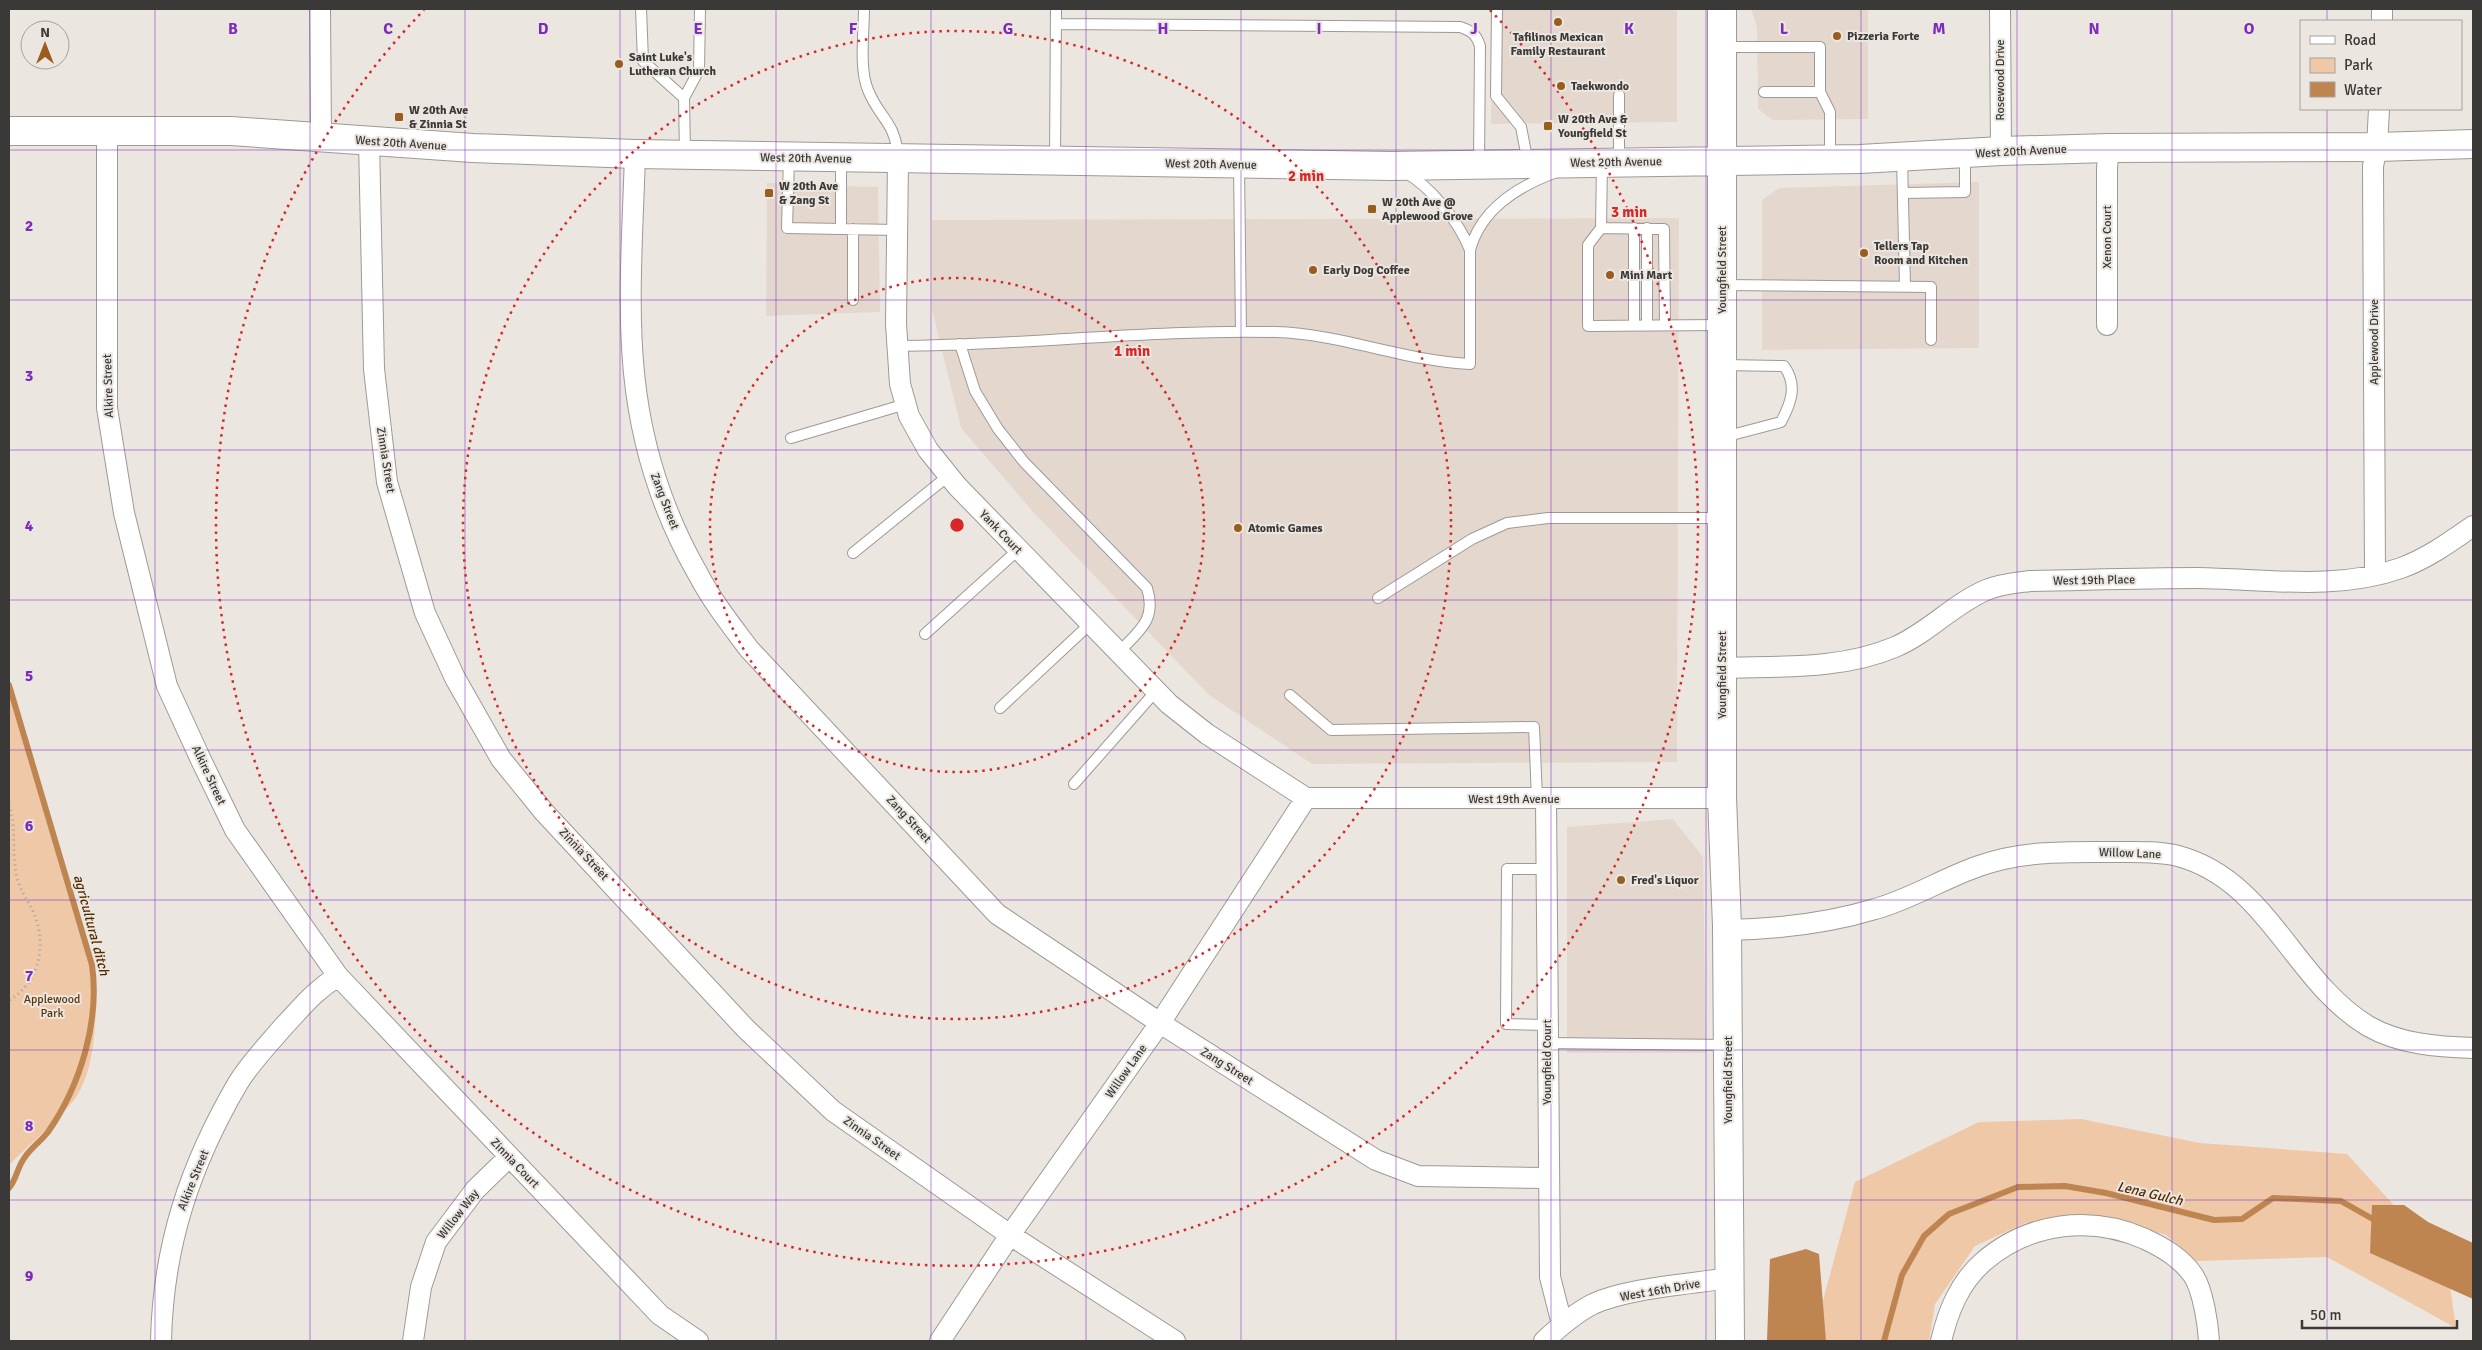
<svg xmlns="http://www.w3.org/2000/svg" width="2482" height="1350" viewBox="0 0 2482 1350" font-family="Signika,sans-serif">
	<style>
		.built { fill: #e4d8ce }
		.green { fill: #efc8a7 }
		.water { fill: #bf8551 }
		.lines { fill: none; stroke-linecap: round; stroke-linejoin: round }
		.stream { stroke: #bf8551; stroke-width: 6 }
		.lane-casing { stroke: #9e9995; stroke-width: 12 }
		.street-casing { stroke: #9e9995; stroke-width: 22 }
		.secondary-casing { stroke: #9e9995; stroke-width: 30 }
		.path { stroke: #a6a29e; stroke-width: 3; stroke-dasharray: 1 4; stroke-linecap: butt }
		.lane { stroke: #fff; stroke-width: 10 }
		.street { stroke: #fff; stroke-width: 20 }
		.secondary { stroke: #fff; stroke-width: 28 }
		.grid { fill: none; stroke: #7b2cbf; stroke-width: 1; stroke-opacity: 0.55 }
		.ring { fill: none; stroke: #d62828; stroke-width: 2.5; stroke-dasharray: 2.5 5 }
		.poi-dot { fill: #995d1f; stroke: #ece6e1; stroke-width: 2 }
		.labels { text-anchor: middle; stroke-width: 4; stroke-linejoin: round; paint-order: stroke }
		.poi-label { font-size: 12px; font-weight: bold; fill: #3b3937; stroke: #ece6e1; text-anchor: start }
		.street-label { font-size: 12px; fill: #3b3937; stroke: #ece6e1 }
		.park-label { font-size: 12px; fill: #5c350b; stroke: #ece6e1 }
		.water-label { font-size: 14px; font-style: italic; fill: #532c00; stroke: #ece6e1 }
		.grid-label { font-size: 16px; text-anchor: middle; font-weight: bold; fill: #7b2cbf; stroke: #ece6e1; stroke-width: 4; stroke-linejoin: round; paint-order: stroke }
		.centre { fill: #d62828; stroke: #ece6e1; stroke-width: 2.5 }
		.ring-label { font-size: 15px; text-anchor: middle; font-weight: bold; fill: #d62828; stroke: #ece6e1; stroke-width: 4; stroke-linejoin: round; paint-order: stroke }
	</style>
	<rect width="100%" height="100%" fill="#ece6e1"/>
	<path class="built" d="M1492,9H1677V122L1491,124Z
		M1751,9H1868V119L1773,120L1758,109L1757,27Z
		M1979,182V348L1762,350V200L1779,188Z
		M767,183L878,187L880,312L766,316Z
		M1679,218L1677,762L1312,764L1209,695L1034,513L961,428L932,310V220Z
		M1673,819L1703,857L1706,1053H1567V827Z"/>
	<path class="green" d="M9,685L92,965C98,1003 98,1068 74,1100C55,1123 30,1144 9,1165Z
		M2081,1119L2200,1143L2347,1154L2391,1202L2449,1279L2456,1328L2327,1257L2196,1261L2166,1235L2101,1217L2025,1223L1975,1246L1935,1304L1929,1341H1812L1855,1182L1979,1122Z"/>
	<path class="water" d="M2372,1205H2404L2428,1222L2473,1243V1299L2370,1253Z
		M1806,1249L1819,1254L1826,1341H1767L1770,1259Z"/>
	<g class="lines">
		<path class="stream" d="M9,685L92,965C100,1022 80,1086 48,1132C41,1141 31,1148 25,1157C17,1167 17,1179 9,1188
			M1884,1341L1902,1275L1924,1236L1949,1214L2018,1187L2065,1186L2106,1193L2214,1220L2242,1219L2273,1198L2341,1201L2378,1222"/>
		<g class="lane-casing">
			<path id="lane" d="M641,9L643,61L684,98
				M864,9C864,32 859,69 868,90C879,118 895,121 898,156
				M1497,9L1496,96L1521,127L1528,163
				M1056,24L1460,27C1472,31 1476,34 1480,46L1479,164
				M1723,47H1820V92H1764
				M1820,92L1830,112V159
				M685,154L684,98L699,70L700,9
				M789,158L787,228L897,230
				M1902,158L1905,286
				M1055,160L1056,9
				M1619,162V95
				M1602,164L1601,228L1664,229L1665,325
				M1239,165L1241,332
				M1404,172C1431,186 1459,222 1470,250
				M1903,193L1965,192V154
				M1601,228L1588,245V326L1721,325
				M1634,228V326
				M841,229V158
				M853,229V300
				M1722,285L1931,287V340
				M1647,326V228
				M960,344L975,391L998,429L1024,462L1147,588C1157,620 1139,631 1118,653
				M896,346C1023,346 1149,329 1276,332C1342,334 1404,361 1470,364V250C1481,209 1517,187 1554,173
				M1723,365L1784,366C1798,385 1791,403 1781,422L1724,437
				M791,438L906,404
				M853,553L948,476
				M1378,598L1472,539L1507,523L1548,518H1721
				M925,634L1018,550
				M1290,695L1331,730L1534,727L1537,799
				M1000,708L1090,624
				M1074,784L1156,691
				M1546,869H1507L1506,1024L1547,1025
				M1547,1043L1726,1045"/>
		</g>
		<g class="street-casing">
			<path id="street" d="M320,9L321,137
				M2000,9L2001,151
				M2382,21V9
				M107,130V408L124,513L167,686L201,760L235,830L338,976L660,1315L698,1341
				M369,141L374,369L387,482L425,613L455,678L501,759L544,812L746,1029L833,1111L1010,1235L1175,1341
				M635,154C633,225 627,303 634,373C641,444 663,513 698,574C712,601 731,625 749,649L997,914L1160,1023L1376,1160L1418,1176L1548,1178
				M898,160L896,324L900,384L909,416L928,450L957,486L1169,704L1207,734L1306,798
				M2107,325V168L2109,148
				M2375,575L2373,166L2377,147L2379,109
				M1722,668C1780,666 1841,670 1895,647C1928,633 1952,605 1986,590C2000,584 2015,583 2030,581C2086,580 2142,578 2198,578C2266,579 2336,591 2401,568C2428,558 2450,542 2473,526
				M1306,798H1722
				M1546,799L1550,1277L1562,1324
				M1727,930C1777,929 1826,924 1875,909C1911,899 1944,878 1979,866C2024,850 2069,852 2116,852C2136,852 2158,851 2178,856C2268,880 2293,981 2368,1026C2399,1044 2438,1047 2473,1048
				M161,1341C163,1246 190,1165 238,1083C250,1063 268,1045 283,1027C303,1006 313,992 338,976
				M413,1341L421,1287L436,1242L475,1190L509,1157
				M940,1341L1010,1235L1160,1023L1306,798
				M1544,1341C1559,1327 1575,1313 1593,1304C1627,1288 1691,1284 1729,1278
				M1941,1341C1948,1312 1959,1283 1983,1262C2029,1222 2091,1215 2145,1239C2164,1248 2181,1258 2193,1275C2203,1290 2208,1324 2209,1341"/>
		</g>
		<g class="secondary-casing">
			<path id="secondary" d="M1722,9V798L1727,926L1730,1341
				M9,131H231L473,148L635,154L1391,166L1860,159L2001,151L2109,148L2377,147L2473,144"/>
		</g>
		<path class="path" d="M9,805C17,828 11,854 17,878C20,891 30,903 35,916C47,947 38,984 9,1000"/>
		<use href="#lane" class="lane"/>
		<use href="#street" class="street"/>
		<use href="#secondary" class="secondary"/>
	</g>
	<path class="grid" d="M155,9V1341M310,9V1341M465,9V1341M620,9V1341M776,9V1341M931,9V1341M1086,9V1341M1241,9V1341M1396,9V1341M1551,9V1341M1706,9V1341M1861,9V1341M2017,9V1341M2172,9V1341M2327,9V21M2327,109V1341M9,150H2473M9,300H2473M9,450H2473M9,600H2473M9,750H2473M9,900H2473M9,1050H2473M9,1200H2473"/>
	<g class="ring">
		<circle cx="957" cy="525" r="247"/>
		<circle cx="957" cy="525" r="494"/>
		<path d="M1490 10A741 741 0 1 1 424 10"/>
	</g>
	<g class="poi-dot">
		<circle cx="1558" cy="22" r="5"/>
		<circle cx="1837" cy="36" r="5"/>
		<circle cx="619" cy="64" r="5"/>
		<circle cx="1561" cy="86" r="5"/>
		<rect x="394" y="112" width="10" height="10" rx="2.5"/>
		<rect x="1543" y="121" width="10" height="10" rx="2.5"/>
		<rect x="764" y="188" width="10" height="10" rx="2.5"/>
		<rect x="1367" y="204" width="10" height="10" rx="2.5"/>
		<circle cx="1864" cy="253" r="5"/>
		<circle cx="1313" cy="270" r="5"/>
		<circle cx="1610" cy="275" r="5"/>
		<circle cx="1238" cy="528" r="5"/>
		<circle cx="1621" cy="880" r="5"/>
	</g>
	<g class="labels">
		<g class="poi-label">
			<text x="1847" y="40">Pizzeria Forte</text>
			<text x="1558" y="41" text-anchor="middle">Tafilinos Mexican<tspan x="1558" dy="14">Family Restaurant</tspan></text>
			<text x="629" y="61">Saint Luke's<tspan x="629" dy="14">Lutheran Church</tspan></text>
			<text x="1571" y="90">Taekwondo</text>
			<text x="409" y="114">W 20th Ave<tspan x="409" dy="14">&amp; Zinnia St</tspan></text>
			<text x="1558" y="123">W 20th Ave &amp;<tspan x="1558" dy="14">Youngfield St</tspan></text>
			<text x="779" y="190">W 20th Ave<tspan x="779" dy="14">&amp; Zang St</tspan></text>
			<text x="1382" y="206">W 20th Ave @<tspan x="1382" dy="14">Applewood Grove</tspan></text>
			<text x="1874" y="250">Tellers Tap<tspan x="1874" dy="14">Room and Kitchen</tspan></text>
			<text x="1323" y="274">Early Dog Coffee</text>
			<text x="1620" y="279">Mini Mart</text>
			<text x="1248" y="532">Atomic Games</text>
			<text x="1631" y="884">Fred's Liquor</text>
		</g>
		<g class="street-label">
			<text transform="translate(2000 80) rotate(-90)" y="4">Rosewood Drive</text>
			<text transform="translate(401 143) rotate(4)" y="4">West 20th Avenue</text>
			<text transform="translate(2021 151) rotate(-3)" y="4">West 20th Avenue</text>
			<text transform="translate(806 158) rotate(1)" y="4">West 20th Avenue</text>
			<text transform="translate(1616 162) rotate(-1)" y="4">West 20th Avenue</text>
			<text transform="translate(1211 164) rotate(1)" y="4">West 20th Avenue</text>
			<text transform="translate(2107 237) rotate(-90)" y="4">Xenon Court</text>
			<text transform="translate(1722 270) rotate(-90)" y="4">Youngfield Street</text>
			<text transform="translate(2374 342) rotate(-90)" y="4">Applewood Drive</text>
			<text transform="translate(108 386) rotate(-92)" y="4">Alkire Street</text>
			<text transform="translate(386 460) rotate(81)" y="4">Zinnia Street</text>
			<text transform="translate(665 501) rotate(69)" y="4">Zang Street</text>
			<text transform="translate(1001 532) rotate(46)" y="4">Yank Court</text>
			<text transform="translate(2094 580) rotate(-1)" y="4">West 19th Place</text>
			<text transform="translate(1722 675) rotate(-90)" y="4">Youngfield Street</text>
			<text transform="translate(209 775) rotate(65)" y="4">Alkire Street</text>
			<text x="1514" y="803">West 19th Avenue</text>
			<text transform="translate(909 819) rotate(47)" y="4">Zang Street</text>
			<text transform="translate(2130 853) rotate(2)" y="4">Willow Lane</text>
			<text transform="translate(584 854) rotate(47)" y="4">Zinnia Street</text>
			<text transform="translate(1547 1062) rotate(-90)" y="4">Youngfield Court</text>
			<text transform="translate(1227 1066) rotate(32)" y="4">Zang Street</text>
			<text transform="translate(1126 1071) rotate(-55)" y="4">Willow Lane</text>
			<text transform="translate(1728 1080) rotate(-90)" y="4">Youngfield Street</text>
			<text transform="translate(872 1138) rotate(35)" y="4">Zinnia Street</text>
			<text transform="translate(515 1163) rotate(46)" y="4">Zinnia Court</text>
			<text transform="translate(193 1180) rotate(-68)" y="4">Alkire Street</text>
			<text transform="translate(458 1214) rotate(-52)" y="4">Willow Way</text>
			<text transform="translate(1660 1290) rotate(-10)" y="4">West 16th Drive</text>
		</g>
		<g class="park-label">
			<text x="52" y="1003">Applewood<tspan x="52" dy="14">Park</tspan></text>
		</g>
		<g class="water-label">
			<text transform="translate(92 925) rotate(75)" y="5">agricultural ditch</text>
			<text transform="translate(2150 1193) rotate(13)" y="5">Lena Gulch</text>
		</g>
	</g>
	<g class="grid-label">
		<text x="233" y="34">B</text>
		<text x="388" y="34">C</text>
		<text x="543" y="34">D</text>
		<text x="698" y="34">E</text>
		<text x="853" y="34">F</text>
		<text x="1008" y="34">G</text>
		<text x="1163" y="34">H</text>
		<text x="1319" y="34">I</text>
		<text x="1474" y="34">J</text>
		<text x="1629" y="34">K</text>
		<text x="1784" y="34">L</text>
		<text x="1939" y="34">M</text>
		<text x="2094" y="34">N</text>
		<text x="2249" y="34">O</text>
		<text x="29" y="231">2</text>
		<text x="29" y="381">3</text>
		<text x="29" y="531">4</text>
		<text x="29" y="681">5</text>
		<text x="29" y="831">6</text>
		<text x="29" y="981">7</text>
		<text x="29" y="1131">8</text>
		<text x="29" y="1281">9</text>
	</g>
	<circle cx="957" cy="525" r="8" class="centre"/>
	<g class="ring-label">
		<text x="1306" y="181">2 min</text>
		<text x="1629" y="217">3 min</text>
		<text x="1132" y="356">1 min</text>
	</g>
	<rect width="2482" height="1350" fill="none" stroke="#3b3937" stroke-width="20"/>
	<rect x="2300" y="20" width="162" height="90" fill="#ece6e1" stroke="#a5a19d"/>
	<rect x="2310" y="36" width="25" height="8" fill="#ffffff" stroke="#a5a19d"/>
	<text x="2344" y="45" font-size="15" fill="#3b3937">Road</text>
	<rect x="2310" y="58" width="25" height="15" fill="#efc8a7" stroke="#a5a19d"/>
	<text x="2344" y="70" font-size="15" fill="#3b3937">Park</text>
	<rect x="2310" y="82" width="25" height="15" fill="#bf8551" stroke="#a5a19d"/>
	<text x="2344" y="95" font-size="15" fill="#3b3937">Water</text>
	<g transform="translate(45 45)"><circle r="24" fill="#ece6e1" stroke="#a5a19d"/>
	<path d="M0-4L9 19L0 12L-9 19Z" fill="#995d1f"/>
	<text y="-8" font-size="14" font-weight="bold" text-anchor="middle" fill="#3b3937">N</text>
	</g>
	<path d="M2302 1320v8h155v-8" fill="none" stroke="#3b3937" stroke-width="2.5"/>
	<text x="2310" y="1320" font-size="15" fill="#3b3937" stroke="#ece6e1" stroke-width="4" paint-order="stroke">50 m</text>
</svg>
